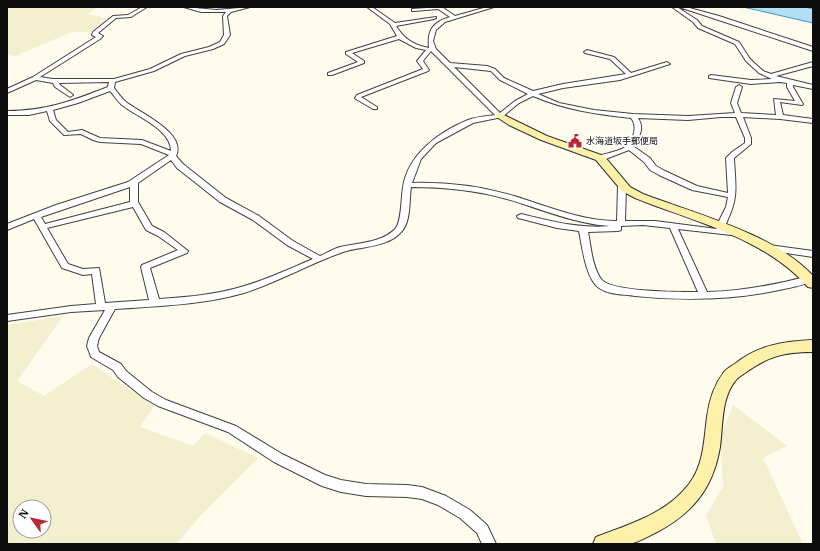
<svg xmlns="http://www.w3.org/2000/svg" width="820" height="551" viewBox="0 0 820 551" font-family="'IBM Plex Serif','Noto Sans JP',serif">
	<style>
		.farmland { fill: #f4efce; fill-rule: evenodd }
		.water { fill: #b3dff5; stroke: #3c97ca }
		.lines { fill: none; stroke-linecap: round; stroke-linejoin: round }
		.river { fill: #b3dff5; fill-rule: evenodd }
		.street-casing { stroke: #404040; stroke-width: 2 }
		.secondary-casing { stroke: #2f2f2f; stroke-width: 2 }
		.street { fill: #fff; fill-rule: evenodd }
		.secondary { fill: #fdf1aa; fill-rule: evenodd }
		.labels { text-anchor: middle; stroke-width: 4; stroke-linejoin: round; paint-order: stroke }
		.far-poi-label { font-size: 9px; fill: #0d0d0d; stroke: #fff; text-anchor: start }
	</style>
	<rect width="100%" height="100%" fill="#fffbed"/>
	<path class="farmland" d="M7,7H98L88,14L107,18L91,32H72L15,56L7,54Z
		M63,316L17,381L44,396L92,364L154,406L140,427L193,446L205,433L258,458L198,518L177,544H7V325ZM20,507H44V531H20Z
		M733,405L787,446L763,458L803,544H716L706,516L723,486L720,438Z"/>
	<path class="water" d="M743,7H805L813,9V23Z"/>
	<g class="lines">
		<path class="river" d="M214,7H246C239,12 221,12 214,7Z"/>
		<g class="street-casing">
			<path id="street" d="M142,7H147L131,17L116,18L98,33L103,36L100,39L40,77L53,79H114L150,69L181,54L209,47L220,42L224,35L223,16L226,12H201L184,7L217,10L250,7L231,12L227,16L230,35L224,44L213,49L185,56L154,71L115,82L114,88C118,93 122,99 126,102C140,113 187,133 176,156L183,164L226,198L259,216L293,241L320,256C327,253 333,249 340,247C357,243 382,243 395,229C402,222 401,198 403,187C408,154 439,132 468,120C476,117 487,116 495,115L431,51L423,61L429,70L428,71L361,97L377,107V109H373L356,99L355,98L357,95L423,69L417,61L426,50L416,48L399,39L352,53L364,61V63L332,75H328V73L358,62L346,54V52L397,36L390,24L367,7H372L395,23L436,17V18L434,19L396,26C404,39 414,45 429,48C427,30 433,22 450,17L438,9L414,11H412V9L442,7L455,16L487,7H494L445,22L436,30L433,41L436,49L450,63L487,66L495,69L504,78L533,91L563,84L626,74L610,59L585,53L584,52L587,50L614,57L631,73L667,62L670,64L620,80L563,88L538,94L559,103L594,110L633,114L688,116L735,113L731,103L736,87L739,85L742,87L737,103L741,113L776,115L774,99L795,101L787,87V83L780,82L751,84L709,78V76L711,75L751,80L772,79L759,73L746,61L735,44L698,28L693,22L672,7H677L697,20L702,26L739,42L750,59L763,71L771,74L813,62V66L776,76L813,85V89L793,85V87L803,104L802,105L780,102L783,115L813,119V123L780,119L743,117L751,138V144L734,158C735,183 739,196 728,219C726,224 725,227 721,229L740,232L741,234L740,236L678,229L707,292C742,291 775,285 809,276L812,277L813,280C806,285 793,287 784,289C735,300 685,301 635,296C624,294 609,295 599,288C586,279 582,247 579,231L557,228L518,218L517,216L521,214C551,221 579,229 610,226C575,224 541,209 507,199C475,190 443,187 411,187C409,200 411,221 402,231C388,248 361,246 343,252C309,264 278,282 244,293C202,305 158,306 115,309L99,338L97,346L99,352L121,364L126,371L152,392L166,400L236,426L282,454L325,475L341,480L366,484L407,485L422,487L446,496L470,510L487,525L496,544H482L477,533L460,518L438,505L422,499L407,497L366,496L341,492L322,486L274,462L228,432L158,406L144,398L118,377L113,370L91,357L90,354L87,346L89,338L105,310L71,312L7,321V315L71,306L96,304L92,274L83,275L62,268L34,219L7,230V224L56,205L128,182L169,155L141,144L100,142L93,140L81,134L64,135L50,121L47,111L29,115H7V111C46,111 72,101 108,87L109,82L59,83L60,85L72,94L73,95L70,97L55,87L53,83L36,80L7,93V89L33,77L96,37L92,35L93,32L113,16L128,15ZM454,67L491,71L500,80L528,94L515,101L500,113ZM110,91C114,95 117,101 122,105C137,117 171,129 171,151L142,140L100,138L82,130L68,132L56,120L53,110L78,103ZM533,96C566,110 595,114 631,118C638,126 634,140 625,147C620,151 605,154 597,156V160H603L629,150L644,162L650,170L659,175L692,190L728,197L726,207L716,227L717,229L655,221H625L626,186L622,184L618,186L617,221C581,221 547,206 514,196C480,186 446,182 412,183L421,159L436,143L473,123L502,117L519,103ZM721,117H736L745,138V143L732,152L726,158L728,193L697,186L665,171L656,166L650,158L633,146C639,137 645,129 638,118L688,120ZM171,160L177,168L220,202L253,220L287,245L313,259C289,269 266,280 241,287C214,295 186,297 159,299L150,268L187,253L188,251L164,232L152,226L138,202V183ZM130,187V202L45,224L41,217ZM133,207L146,230L158,236L178,250L142,265L141,267L149,300L105,303L99,268L83,269L68,264L47,228ZM621,226L643,225L670,228L698,292C680,292 610,292 601,279C592,266 591,247 588,232L618,231L621,230Z
				M679,7H686L719,16L813,47V51Z
				M769,245L813,251V257L766,250L765,248Z"/>
		</g>
		<g class="secondary-casing">
			<path id="secondary" d="M500,113L547,136L604,156L630,187L643,194C696,214 775,234 813,276V288L808,287C765,238 695,222 635,198L622,191L596,160L541,140L509,125L495,116L497,114Z
				M813,340V352C785,352 768,356 745,373C742,375 738,377 736,380C721,397 723,426 720,447C713,489 692,514 655,533C647,537 638,542 630,544C619,546 605,544 593,544L596,537C630,524 666,514 689,484C704,465 704,439 707,417C709,401 714,385 724,372C727,368 732,366 736,363C758,345 786,341 813,340Z"/>
		</g>
		<use href="#street" class="street"/>
		<use href="#secondary" class="secondary"/>
	</g>
	<defs>
		<g id="civic-bare" transform="scale(1.08)"><path d="M-.6-6.5H3V-4.5H.6V-3L4-1V1h2V6H-6V1h2V-1L-.6-3ZM-1.2 2.5V6h2.4V2.5Z" fill="#ba2835" stroke="#fff" stroke-width="2.5" paint-order="stroke"/></g>
	</defs>
	<g fill-rule="evenodd">
		<use href="#civic-bare" x="575" y="141"/>
	</g>
	<g class="labels">
		<g class="far-poi-label">
			<text x="586" y="144">水海道坂手郵便局</text>
		</g>
	</g>
	<rect width="820" height="551" fill="none" stroke="#0d0d0d" stroke-width="16"/>
	<g transform="translate(32 519) rotate(303)"><circle r="19" fill="#ffffff" stroke="#9e9e9e"/>
	<path d="M0-3L7 15L0 10L-7 15Z" fill="#ba2835"/>
	<text y="-6" font-size="11" font-weight="bold" text-anchor="middle" fill="#0d0d0d">N</text>
	</g>
</svg>
